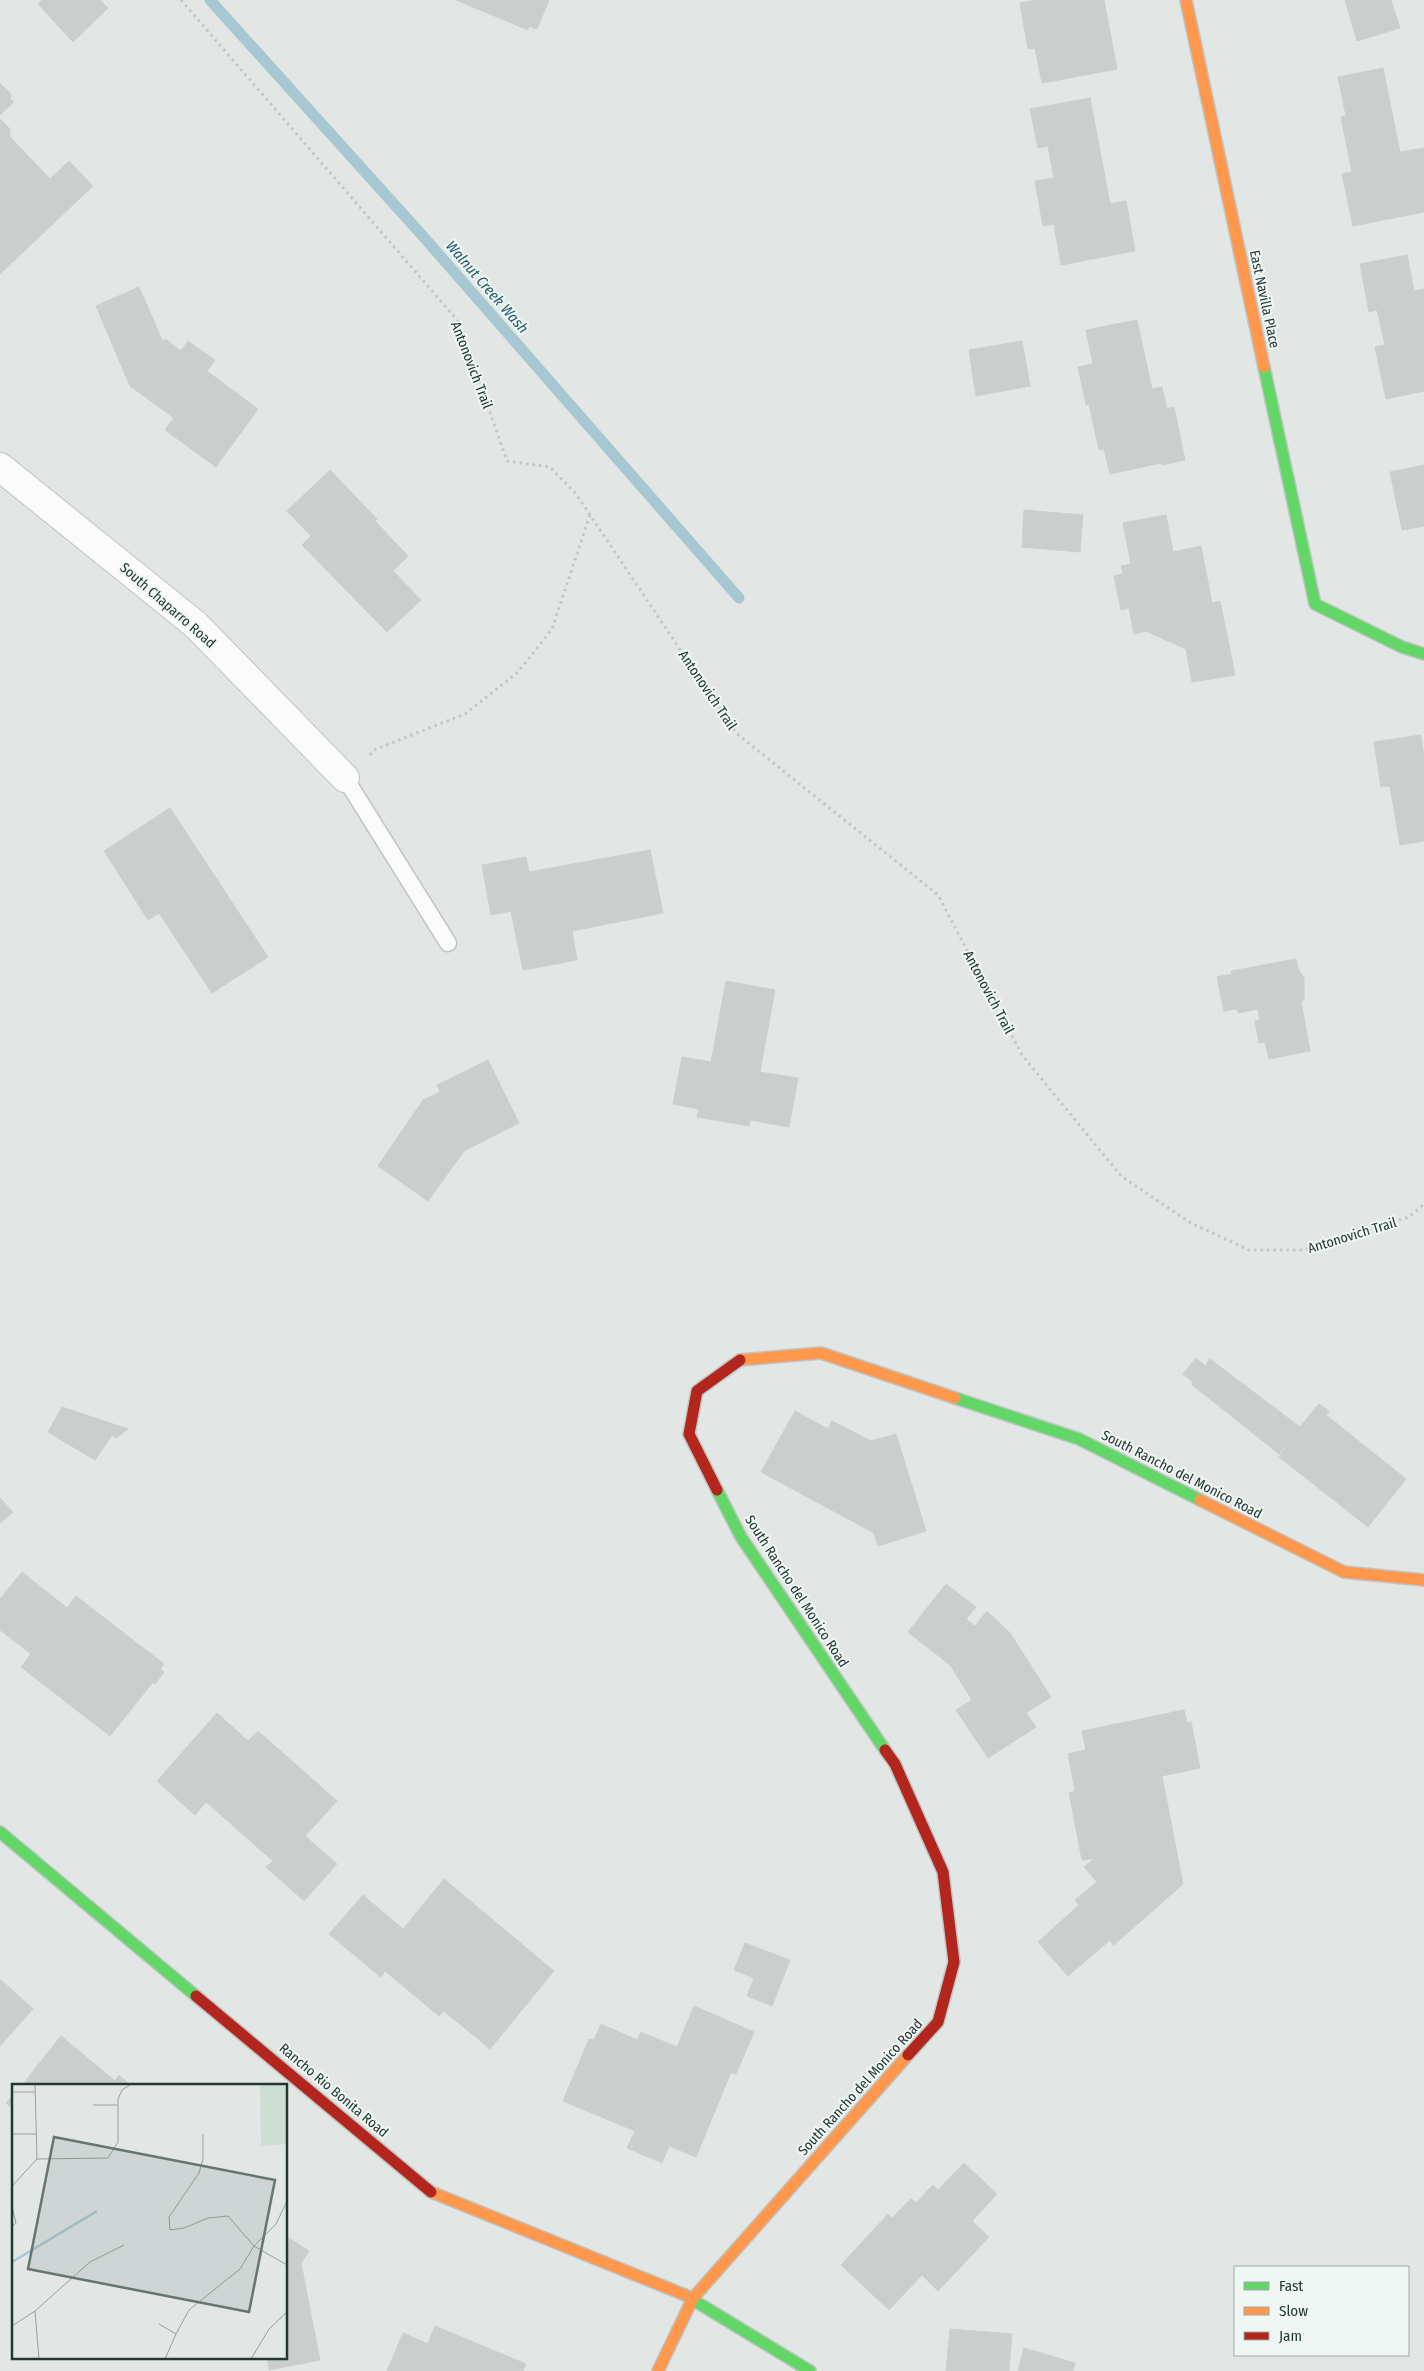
<svg xmlns="http://www.w3.org/2000/svg" width="1424" height="2371" viewBox="0 0 1424 2371" font-family="'Fira Sans Condensed',sans-serif">
	<style>
		.lines { fill: none; stroke-linecap: round; stroke-linejoin: round }
		.stream { stroke: #a7c8d1; stroke-width: 11 }
		.building { fill: #cacecd; stroke: #cbd0ce }
		.lane-casing { stroke: #bfc4c2; stroke-width: 19 }
		.street-casing { stroke: #bfc4c2; stroke-width: 30 }
		.fast-casing { stroke: #bfc5c3; stroke-width: 14 }
		.slow-casing { stroke: #bfc5c3; stroke-width: 14 }
		.jam-casing { stroke: #bfc5c3; stroke-width: 14 }
		.path { stroke: #c0c7c6; stroke-width: 3; stroke-dasharray: 2.5 4; stroke-linecap: butt }
		.lane { stroke: #fbfbfb; stroke-width: 16 }
		.street { stroke: #fbfbfb; stroke-width: 28 }
		.fast { stroke: #63d668; stroke-width: 11 }
		.slow { stroke: #ff974d; stroke-width: 11 }
		.jam { stroke: #b3261e; stroke-width: 11 }
		.labels { text-anchor: middle; stroke-width: 4; stroke-linejoin: round; paint-order: stroke }
		.street-label { font-size: 14px; fill: #233834; stroke: #f0f6f4 }
		.water-label { font-size: 15px; font-style: italic; fill: #245b6d; stroke: #f0f6f4 }
		.inset-river { fill: none; stroke: #a7c8d1; stroke-width: 2.5 }
		.inset-road { fill: none; stroke: #96a19e; stroke-width: 1 }
		.view { fill: #667572; fill-opacity: 0.15; stroke: #667572; stroke-width: 2.5 }
		.inset-edge { fill: none; stroke: #233834; stroke-width: 2.5 }
	</style>
	<rect width="100%" height="100%" fill="#e2e7e5"/>
	<g class="lines">
		<path class="stream" d="M210,0L421,234L739,598"/>
	</g>
	<path class="building" d="M42,0H100L108,8L73,42L38,4Z
		M456,0H549L537,29L529,26L528,30Z
		M1035,0H1104L1117,69L1042,83L1035,48L1028,49L1020,3Z
		M1345,0H1391L1400,28L1357,41Z
		M1383,68L1400,152L1424,148V212L1353,226L1342,174L1352,172L1341,117L1346,116L1338,77Z
		M0,83L11,94L10,99L14,102L0,115Z
		M1090,98L1110,204L1126,201L1135,251L1061,265L1054,224L1043,226L1035,181L1054,178L1048,146L1038,148L1030,109Z
		M0,119L10,129V137L50,179L69,161L93,186L0,274Z
		M1407,255L1414,291L1424,289V391L1386,399L1375,347L1385,345L1377,310L1369,312L1360,264Z
		M139,287L163,342L165,339L181,351L188,341L215,360L207,371L258,409L216,467L165,430L174,418L130,386L96,306Z
		M1137,320L1152,389L1162,387L1167,409L1174,407L1185,460L1162,465L1161,463L1110,474L1104,449L1099,450L1089,404L1086,405L1078,367L1093,364L1086,330Z
		M1022,341L1030,386L976,396L969,350Z
		M1424,465V526L1402,530L1390,472Z
		M330,470L377,519L375,521L408,556L393,571L421,600L387,632L302,545L311,536L287,511Z
		M1024,510L1083,515L1080,552L1022,547Z
		M1166,515L1173,552L1201,546L1212,603L1220,601L1235,675L1192,682L1186,649L1146,631L1134,634L1129,608L1121,610L1114,576L1123,574L1121,566L1131,564L1123,523Z
		M1421,735L1424,757V841L1400,845L1390,786L1381,787L1374,742Z
		M170,808L268,957L212,993L159,913L148,920L104,851Z
		M650,850L663,913L572,931L577,960L523,970L511,911L491,915L482,865L526,857L529,872Z
		M1296,959L1298,969L1304,978V1000L1301,1001L1310,1051L1269,1059L1265,1042L1259,1043L1255,1021L1260,1020L1258,1009L1238,1013L1237,1009L1224,1011L1217,977L1232,974L1231,971Z
		M726,981L775,990L760,1072L798,1078L789,1127L750,1120L749,1126L697,1117L699,1109L673,1104L682,1057L711,1062Z
		M488,1060L519,1123L464,1151L428,1201L378,1166L423,1100L440,1092L437,1085Z
		M1196,1358L1205,1366L1210,1359L1300,1427L1319,1404L1329,1411L1326,1415L1406,1479L1368,1527L1279,1457L1295,1434L1279,1454L1191,1384L1193,1382L1183,1374Z
		M62,1407L128,1429L116,1438L112,1435L95,1460L48,1432Z
		M795,1411L828,1429L832,1421L871,1441L896,1434L926,1531L878,1546L874,1533L761,1472Z
		M0,1498L13,1512L0,1523Z
		M22,1572L67,1608L76,1596L164,1664L160,1669L164,1672L155,1684L153,1682L110,1736L21,1667L31,1654L0,1630V1599Z
		M946,1584L976,1607L966,1619L975,1626L987,1611L1010,1633L1051,1697L1026,1713L1036,1727L988,1758L956,1710L972,1700L950,1665L908,1632Z
		M1184,1710L1187,1723L1191,1722L1200,1768L1162,1776L1183,1884L1114,1945L1110,1940L1068,1976L1038,1942L1079,1905L1075,1900L1097,1882L1084,1867L1095,1858L1082,1860L1069,1793L1075,1791L1068,1754L1086,1750L1082,1731Z
		M217,1713L248,1741L258,1731L337,1801L305,1836L337,1864L304,1901L266,1867L273,1861L206,1802L195,1815L157,1781Z
		M444,1879L554,1971L490,2049L444,2011L439,2016L385,1971L381,1977L329,1934L363,1895L403,1929Z
		M745,1943L790,1960L772,2006L747,1996L754,1978L734,1970Z
		M0,1979L33,2009L0,2046Z
		M694,2006L754,2032L736,2074L731,2072L696,2157L669,2146L662,2163L627,2148L635,2131L563,2101L589,2039L594,2040L601,2024L637,2040L641,2032L677,2047Z
		M61,2036L115,2081L119,2075L130,2085H22Z
		M14,2094V2110L6,2103Z
		M964,2163L997,2194L972,2221L989,2237L938,2291L922,2275L889,2310L841,2265L888,2214L892,2218L911,2199L916,2203L933,2185L938,2190Z
		M286,2236L309,2251L301,2263L320,2360L269,2370L267,2357H286Z
		M435,2326L526,2364L523,2371H387L403,2333L428,2344Z
		M950,2329L1012,2334L1009,2371H946Z
		M1024,2348L1075,2363L1073,2371H1018Z"/>
	<g class="lines">
		<g class="lane-casing">
			<path id="lane" d="M345,778L448,943"/>
		</g>
		<g class="street-casing">
			<path id="street" d="M0,467L196,625L345,778"/>
		</g>
		<g class="fast-casing">
			<path id="fast" d="M1264,367L1315,604L1402,647L1424,654
				M955,1398L1079,1439L1200,1500
				M717,1490L741,1537L885,1750
				M0,1832L196,1996
				M685,2295L810,2371"/>
		</g>
		<g class="slow-casing">
			<path id="slow" d="M1186,0L1264,367
				M740,1360L821,1353L955,1398
				M1200,1500L1344,1572L1424,1580
				M431,2192L685,2295
				M658,2371L693,2298L908,2055"/>
		</g>
		<g class="jam-casing">
			<path id="jam" d="M717,1490L689,1434L697,1391L740,1360
				M885,1750L895,1764L943,1872L954,1962L938,2022L908,2055
				M196,1996L431,2192"/>
		</g>
		<path class="path" d="M181,0L458,321L507,461L550,467L576,494L736,733L938,895L1022,1055L1121,1176L1191,1223L1249,1250H1303L1409,1217L1424,1204
			M370,755L374,750L465,714L517,673L552,629L590,515"/>
		<use href="#lane" class="lane"/>
		<use href="#street" class="street"/>
		<use href="#fast" class="fast"/>
		<use href="#slow" class="slow"/>
		<use href="#jam" class="jam"/>
	</g>
	<g class="labels">
		<g class="street-label">
			<text transform="translate(1265 299) rotate(78)" y="5">East Navilla Place</text>
			<text transform="translate(472 365) rotate(69)" y="5">Antonovich Trail</text>
			<text transform="translate(168 605) rotate(41)" y="5">South Chaparro Road</text>
			<text transform="translate(708 690) rotate(56)" y="5">Antonovich Trail</text>
			<text transform="translate(989 992) rotate(62)" y="5">Antonovich Trail</text>
			<text transform="translate(1352 1235) rotate(-17)" y="5">Antonovich Trail</text>
			<text transform="translate(1182 1474) rotate(27)" y="5">South Rancho del Monico Road</text>
			<text transform="translate(797 1591) rotate(57)" y="5">South Rancho del Monico Road</text>
			<text transform="translate(860 2087) rotate(-48)" y="5">South Rancho del Monico Road</text>
			<text transform="translate(334 2090) rotate(40)" y="5">Rancho Rio Bonita Road</text>
		</g>
		<g class="water-label">
			<text transform="translate(487 287) rotate(49)" y="5">Walnut Creek Wash</text>
		</g>
	</g>
	<g transform="translate(12 2084)">
		<rect width="275" height="275" fill="#e2e7e5"/>
		<path d="M248,0H275V60L249,62Z" fill="#cddfd3"/>
		<path class="inset-river" d="M0,178L85,127"/>
		<path class="inset-road" d="M0,8H23M81,21H105M0,50H24M191,50V75L187,89L157,133L158,146L172,144L196,134L216,132L242,162L275,181M25,75L96,74L106,58V15L110,6L119,0M0,102L25,75L23,0M0,122L4,139L0,142M23,227L27,275M147,240L164,250L177,226L228,185L242,162L264,140L275,117M0,242L23,227L78,178L112,161M153,275L164,250M239,275L257,245L275,228"/>
		<path class="view" d="M42,53L263,96L237,228L16,185Z"/>
		<rect width="275" height="275" class="inset-edge"/>
	</g>
	<rect x="1234" y="2266" width="175" height="90" fill="#f0f6f4" stroke="#9eaaa7"/>
	<rect x="1244" y="2282" width="25" height="8" fill="#63d668" stroke="#9eaaa7"/>
	<text x="1279" y="2291" font-size="15" fill="#233834">Fast</text>
	<rect x="1244" y="2307" width="25" height="8" fill="#ff974d" stroke="#9eaaa7"/>
	<text x="1279" y="2316" font-size="15" fill="#233834">Slow</text>
	<rect x="1244" y="2332" width="25" height="8" fill="#b3261e" stroke="#9eaaa7"/>
	<text x="1279" y="2341" font-size="15" fill="#233834">Jam</text>
</svg>
